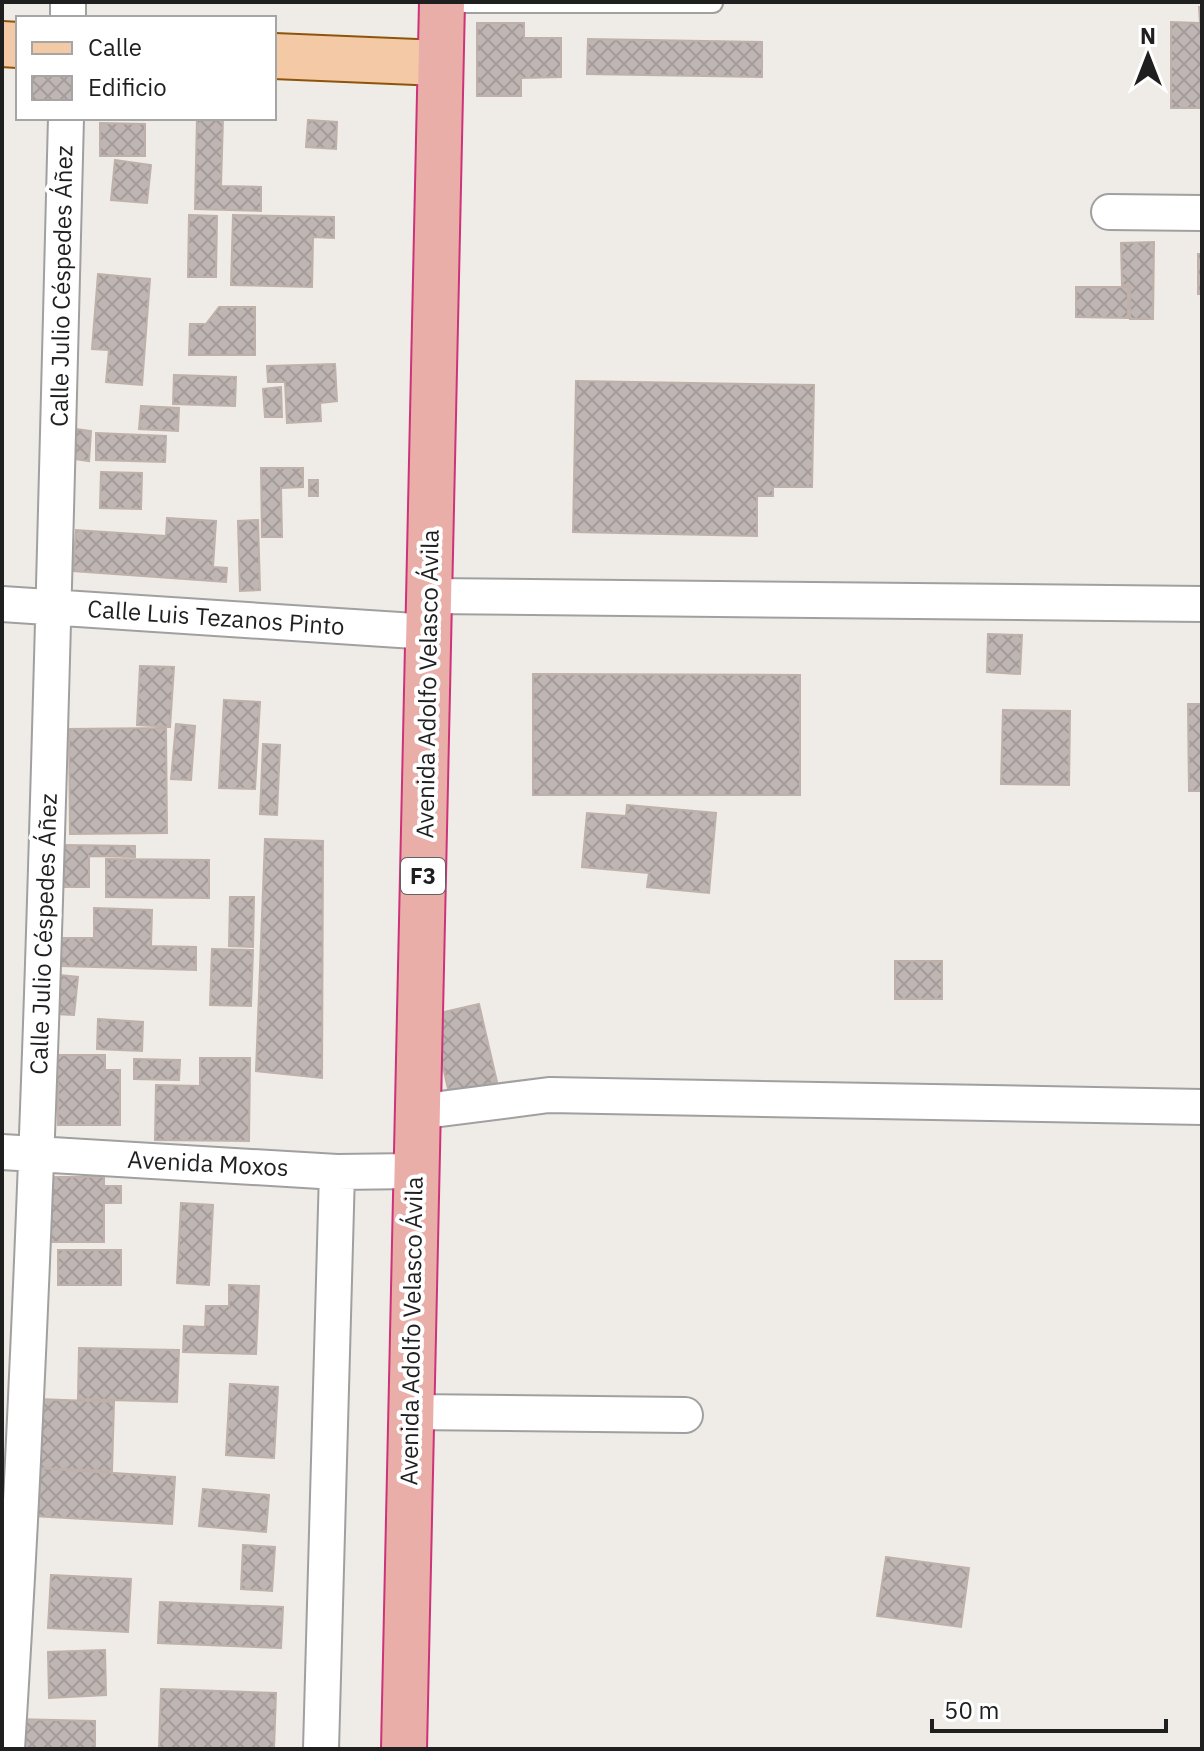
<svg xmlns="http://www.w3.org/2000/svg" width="1204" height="1751" viewBox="0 0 1204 1751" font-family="'IBM Plex Sans',sans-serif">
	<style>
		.building { fill: url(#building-cross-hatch); stroke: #bfb1a9; stroke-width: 2 }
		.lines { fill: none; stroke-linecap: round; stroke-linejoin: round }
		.service-casing { stroke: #a0a0a0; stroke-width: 22 }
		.minor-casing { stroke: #a0a0a0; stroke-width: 38 }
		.primary-casing { stroke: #8e540c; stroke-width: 48 }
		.trunk-casing { stroke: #cd3379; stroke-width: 48 }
		.service { stroke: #fff; stroke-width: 18 }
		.minor { stroke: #fff; stroke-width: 34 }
		.primary { stroke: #f4c9a5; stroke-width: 44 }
		.trunk { stroke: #eaaea8; stroke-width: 44 }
		.labels { text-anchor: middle; stroke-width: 8; stroke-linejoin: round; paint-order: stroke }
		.shield { fill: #fff; stroke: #626262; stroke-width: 2 }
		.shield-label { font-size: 22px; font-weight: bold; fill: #1f1f1f }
		.street-label { font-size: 24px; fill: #1f1f1f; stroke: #fff }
	</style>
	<defs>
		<pattern id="building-cross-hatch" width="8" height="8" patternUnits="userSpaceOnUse" patternTransform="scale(2)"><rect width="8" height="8" fill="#bfb6b3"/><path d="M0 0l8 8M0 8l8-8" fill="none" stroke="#a49c9a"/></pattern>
	</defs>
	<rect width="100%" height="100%" fill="#efebe6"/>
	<path class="building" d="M1199,7H1202V108H1171V22L1200,23Z
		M477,23H524V38H561V77L521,78V96H477Z
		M588,39L762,42V77L587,74Z
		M197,118H223L221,186L261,187V211L195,209Z
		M308,120L337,122L336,149L306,147Z
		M100,123L145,124V156H100Z
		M115,160L151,165L147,203L111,200Z
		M189,215L217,216L216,277H188Z
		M233,215L334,217V238L313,237L312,287L231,285Z
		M1154,242L1153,319H1130V285H1122L1121,243Z
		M1198,254H1202V294H1198Z
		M98,274L150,279L142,385L106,382L109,350L92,349Z
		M1076,287H1128V318L1076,317Z
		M219,307H255V355H189L190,324H206Z
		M335,364L337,401L320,403L321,421L287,423L285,382H268L267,366Z
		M174,375L236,377L235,406L173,404Z
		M576,381L814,385L812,487H773V496H757V536L573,532Z
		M281,387L282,417H265L263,389Z
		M141,406L179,408L178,431L139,429Z
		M76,429L91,431L89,461L74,459Z
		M96,433L166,436L165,462L96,460Z
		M261,468H303V487L281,488L282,537H262Z
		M101,472L142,473L141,509L100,508Z
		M309,480H318V496H309Z
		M167,518L216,521L213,567L227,568L226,582L73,571L76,530L166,536Z
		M258,520L260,590L240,591L238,521Z
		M988,634L1022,635L1020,674L987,672Z
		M140,666L174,667L170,727L137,725Z
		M533,674L800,675V795H533Z
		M224,700L260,702L255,789L219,788Z
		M1188,704H1202V791H1189Z
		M1003,710L1070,711L1069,785L1001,784Z
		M176,724L195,726L191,780L171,779Z
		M166,728L167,833L70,834L69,729Z
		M263,744L280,745L277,815L260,814Z
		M627,805L716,813L709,893L647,887L649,873L582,867L587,813L626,816Z
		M265,839L323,841L322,1078L256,1071Z
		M63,845L135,846V857L89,856V887H63Z
		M106,859L209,860V898L106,897Z
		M230,897H254L253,947L229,946Z
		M94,908L152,910L151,946L196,947V970L61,966V938H94Z
		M212,949L253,950L251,1006L210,1005Z
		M895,961H942V999H895Z
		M60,975L78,977L74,1015L55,1014Z
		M479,1004L497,1082L449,1093L431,1015Z
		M98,1019L143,1022L142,1051L97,1049Z
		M45,1055H105V1070H120V1125H58V1083H45Z
		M200,1058H250L249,1141L155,1140L156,1085L200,1086Z
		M134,1059L180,1060L179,1080L134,1079Z
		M50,1177H104V1186H121V1203H104V1242H50Z
		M181,1203L213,1205L209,1285L177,1283Z
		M58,1250H121V1285H58Z
		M229,1285L259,1286L256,1354L183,1352L184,1326L205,1327L206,1306H229Z
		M79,1348L179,1350L177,1402L78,1399Z
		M230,1384L278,1387L274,1458L226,1455Z
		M38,1399L114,1402L112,1471L36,1468Z
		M36,1468L175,1477L172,1524L33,1516Z
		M203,1489L269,1495L266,1532L199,1526Z
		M243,1545L275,1547L272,1591L241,1589Z
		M886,1557L969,1568L961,1627L877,1616Z
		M51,1575L131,1579L128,1632L48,1628Z
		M160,1602L283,1607L281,1648L158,1643Z
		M105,1650L106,1695L49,1698L48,1652Z
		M161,1689L276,1693L274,1749H159Z
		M13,1719L95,1721V1749H12Z"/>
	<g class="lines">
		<g class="service-casing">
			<path id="service" d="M442,3H713"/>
		</g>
		<g class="minor-casing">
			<path id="minor" d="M68,18V2
				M1109,212L1202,213
				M431,596L1202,604
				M2,604L430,632
				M417,1112L549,1095L1202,1107
				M2,1152L337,1172L415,1171
				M410,1412L685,1415
				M7,1749C41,1206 52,662 66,118
				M321,1749L337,1172"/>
		</g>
		<g class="primary-casing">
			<path id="primary" d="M2,44L18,45
				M274,56L440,63"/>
		</g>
		<g class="trunk-casing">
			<path id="trunk" d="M404,1749L442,2"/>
		</g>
		<use href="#service" class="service"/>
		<use href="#minor" class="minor"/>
		<use href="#primary" class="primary"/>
		<use href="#trunk" class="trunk"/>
	</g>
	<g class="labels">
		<rect class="shield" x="401" y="858" width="44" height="36" rx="6"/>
		<g class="shield-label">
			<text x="423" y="884">F3</text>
		</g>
		<g class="street-label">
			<text transform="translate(62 286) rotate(-89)" y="8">Calle Julio Céspedes Áñez</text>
			<text transform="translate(216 618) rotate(4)" y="8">Calle Luis Tezanos Pinto</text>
			<text transform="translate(428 684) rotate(-89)" y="8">Avenida Adolfo Velasco Ávila</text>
			<text transform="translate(44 934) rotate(-88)" y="8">Calle Julio Céspedes Áñez</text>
			<text transform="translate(208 1164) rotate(3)" y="8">Avenida Moxos</text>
			<text transform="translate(412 1331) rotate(-89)" y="8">Avenida Adolfo Velasco Ávila</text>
		</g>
	</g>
	<rect width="1204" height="1751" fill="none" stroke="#1f1f1f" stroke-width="8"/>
	<rect x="16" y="16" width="260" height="104" fill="#ffffff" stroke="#a5a5a5" stroke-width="2"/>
	<rect x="32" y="42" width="40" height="12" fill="#f4c9a5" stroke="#a5a5a5" stroke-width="2"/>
	<text x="88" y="56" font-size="24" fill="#1f1f1f">Calle</text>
	<rect x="32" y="76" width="40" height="24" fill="url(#building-cross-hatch)" stroke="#a5a5a5" stroke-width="2"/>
	<text x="88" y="96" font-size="24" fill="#1f1f1f">Edificio</text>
	<g transform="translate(1148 56)" stroke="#ffffff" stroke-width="6" paint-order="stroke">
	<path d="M0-6L14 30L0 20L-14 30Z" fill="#1f1f1f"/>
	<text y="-12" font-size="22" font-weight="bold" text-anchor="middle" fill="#1f1f1f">N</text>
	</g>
	<path d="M932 1719v12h234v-12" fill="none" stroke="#1f1f1f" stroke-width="4"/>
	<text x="944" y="1719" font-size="24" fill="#1f1f1f" stroke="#ffffff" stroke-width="6" paint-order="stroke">50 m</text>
</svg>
